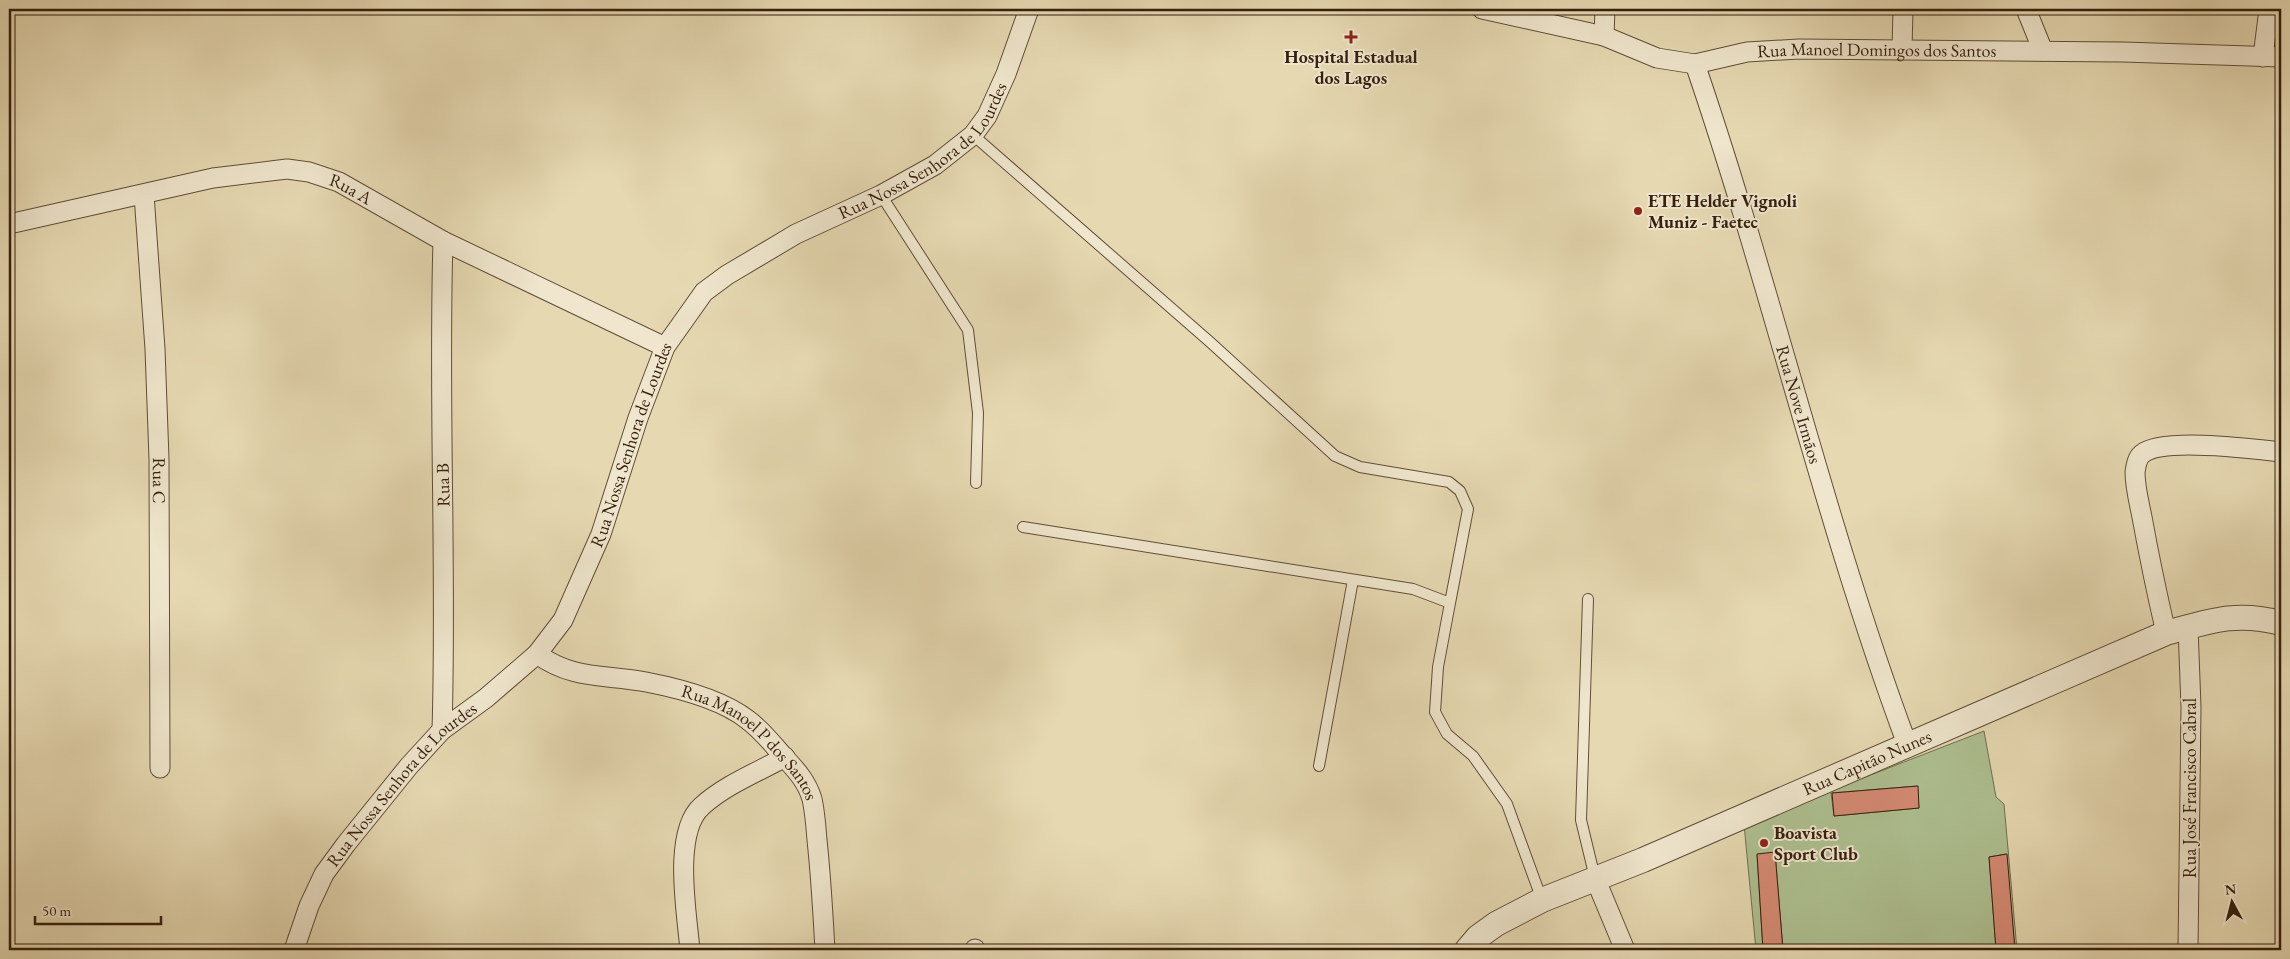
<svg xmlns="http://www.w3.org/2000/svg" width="2290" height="959" viewBox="0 0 2290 959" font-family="'EB Garamond',serif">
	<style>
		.green { fill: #aec091; stroke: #727050; fill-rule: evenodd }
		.building { fill: #d58b74; stroke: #351f0e }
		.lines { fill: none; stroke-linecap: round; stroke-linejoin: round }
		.service-casing { stroke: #614e37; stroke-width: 12 }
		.minor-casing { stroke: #614e37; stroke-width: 21 }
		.tertiary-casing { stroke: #614e37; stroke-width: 26 }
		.service { stroke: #efe6cd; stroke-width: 10 }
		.minor { stroke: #efe6cd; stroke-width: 19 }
		.tertiary { stroke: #efe6cd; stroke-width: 24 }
		.poi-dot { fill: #8f2418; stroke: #efe6cd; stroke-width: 2 }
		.labels { text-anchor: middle; stroke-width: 4; stroke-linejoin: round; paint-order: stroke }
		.street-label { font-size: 18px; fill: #351f0e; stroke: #efe6cd }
		.poi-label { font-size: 18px; font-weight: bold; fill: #351f0e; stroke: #efe6cd; text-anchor: start }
	</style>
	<rect width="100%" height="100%" fill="#e6d9b2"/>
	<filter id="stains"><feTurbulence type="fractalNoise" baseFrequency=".004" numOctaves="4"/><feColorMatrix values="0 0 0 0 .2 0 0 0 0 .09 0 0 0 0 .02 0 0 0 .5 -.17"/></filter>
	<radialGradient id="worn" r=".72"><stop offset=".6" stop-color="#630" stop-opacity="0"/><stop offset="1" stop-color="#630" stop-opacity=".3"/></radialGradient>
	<path class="green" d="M1984,731L1996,797L2004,804L2017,950H2015L2006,854L1989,857L1996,950H1783L1775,852L1757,855L1763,950H1756L1744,824ZM1917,786L1919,808L1834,816L1831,793Z"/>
	<path class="building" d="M1918,786L1919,808L1834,816L1832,793Z
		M1775,852L1783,950H1763L1757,854Z
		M2007,854L2015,950H1996L1989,857Z"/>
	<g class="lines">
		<g class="service-casing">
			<path id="service" d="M973,135L1210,342L1335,456L1360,467L1449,482L1460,491L1468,509L1450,603
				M881,195L968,330L978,413L976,483
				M1023,527L1413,589L1450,603L1438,667L1435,712L1447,734L1473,756L1507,804L1542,900
				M1588,599L1581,820L1595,878
				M1319,766L1353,580"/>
		</g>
		<g class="minor-casing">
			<g id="minor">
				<path id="s1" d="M1482,9L1604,36L1657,58L1695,64L1747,52L1799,49L2123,52L2281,57"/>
				<path d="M2026,9L2043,51"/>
				<path d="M1604,36L1605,9"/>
				<path d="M1902,49L1903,9"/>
				<path d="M2263,57L2269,9"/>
				<path id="s2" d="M1695,64C1772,289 1824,521 1907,744"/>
				<path id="s3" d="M144,195L155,349L159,459L160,768"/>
				<path id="s4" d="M9,224L213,178L287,169L309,172L339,182L443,241L665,347"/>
				<path d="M2188,627L2191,707L2188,950"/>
				<path d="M2166,633C2157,594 2149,556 2142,517C2139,502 2135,487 2135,472C2136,466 2137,458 2142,454C2162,437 2254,449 2281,452"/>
				<path id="s5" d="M537,654C573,680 604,674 646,682C677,688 723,700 748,720C763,731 773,745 785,758C797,771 807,782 812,799C815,812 816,827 817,840C821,877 823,914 825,950"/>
				<path d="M442,730C447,567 438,404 443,241"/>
				<path d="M1595,878L1625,950"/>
				<path d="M975,949V950"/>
				<path id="s6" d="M294,950L309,906L324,874L346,844L409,766L442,730L486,698L537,654L563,620L601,534L638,418L665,347L704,292L727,275L796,234L881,195L935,165L973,135L987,116L1006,74L1029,9"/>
				<path d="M690,950C687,914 672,832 702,806C725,785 758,772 785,757"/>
			</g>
		</g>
		<g class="tertiary-casing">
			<g id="tertiary">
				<path id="s7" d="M1467,950L1478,937L1496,924L1542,900L1643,860L2166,633C2210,621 2236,611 2281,623"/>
			</g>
		</g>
		<use href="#service" class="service"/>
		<use href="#minor" class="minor"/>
		<use href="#tertiary" class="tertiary"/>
	</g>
	<g class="poi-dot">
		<path d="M1348.5 29.5h5v5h5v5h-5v5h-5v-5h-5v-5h5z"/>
		<circle cx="1638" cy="211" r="5"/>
		<circle cx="1764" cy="843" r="5"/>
	</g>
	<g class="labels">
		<g class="street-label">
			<text dy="6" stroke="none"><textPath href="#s1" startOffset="404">Rua Manoel Domingos dos Santos</textPath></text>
			<text dy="6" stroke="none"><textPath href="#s6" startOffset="1056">Rua Nossa Senhora de Lourdes</textPath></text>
			<text dy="6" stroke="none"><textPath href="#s4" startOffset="351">Rua A</textPath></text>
			<text dy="6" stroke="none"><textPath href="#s2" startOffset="356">Rua Nove Irmãos</textPath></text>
			<text dy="6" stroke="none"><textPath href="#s6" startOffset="621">Rua Nossa Senhora de Lourdes</textPath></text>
			<text dy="6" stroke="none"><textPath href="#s3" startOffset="286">Rua C</textPath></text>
			<text transform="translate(443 485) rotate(-91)" y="6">Rua B</text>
			<text dy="6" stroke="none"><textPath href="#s5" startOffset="239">Rua Manoel P dos Santos</textPath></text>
			<text dy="6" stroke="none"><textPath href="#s7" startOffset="444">Rua Capitão Nunes</textPath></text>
			<text dy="6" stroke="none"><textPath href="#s6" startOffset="201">Rua Nossa Senhora de Lourdes</textPath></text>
			<text transform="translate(2190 788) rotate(-90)" y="6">Rua José Francisco Cabral</text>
		</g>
		<g class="poi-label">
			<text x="1351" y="63" text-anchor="middle">Hospital Estadual<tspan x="1351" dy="21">dos Lagos</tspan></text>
			<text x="1648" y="207">ETE Helder Vignoli<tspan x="1648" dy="21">Muniz - Faetec</tspan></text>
			<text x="1774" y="839">Boavista<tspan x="1774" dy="21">Sport Club</tspan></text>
		</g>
	</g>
	<rect width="2290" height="959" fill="none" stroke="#e6d9b2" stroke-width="30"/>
	<rect x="10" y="10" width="2270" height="939" fill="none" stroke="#351f0e" stroke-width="2.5"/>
	<rect x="15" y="15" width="2260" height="929" fill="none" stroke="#351f0e"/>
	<g transform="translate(2232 902) rotate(353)" stroke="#efe6cd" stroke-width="4" paint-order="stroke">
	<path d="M0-4L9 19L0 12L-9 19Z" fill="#351f0e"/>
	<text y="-8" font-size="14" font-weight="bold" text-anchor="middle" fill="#351f0e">N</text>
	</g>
	<path d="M35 916v8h126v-8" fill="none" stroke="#351f0e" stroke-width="2.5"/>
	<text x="42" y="916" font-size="15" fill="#351f0e" stroke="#efe6cd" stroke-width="4" paint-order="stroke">50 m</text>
	<rect width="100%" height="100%" filter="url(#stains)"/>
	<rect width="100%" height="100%" fill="url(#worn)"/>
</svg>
